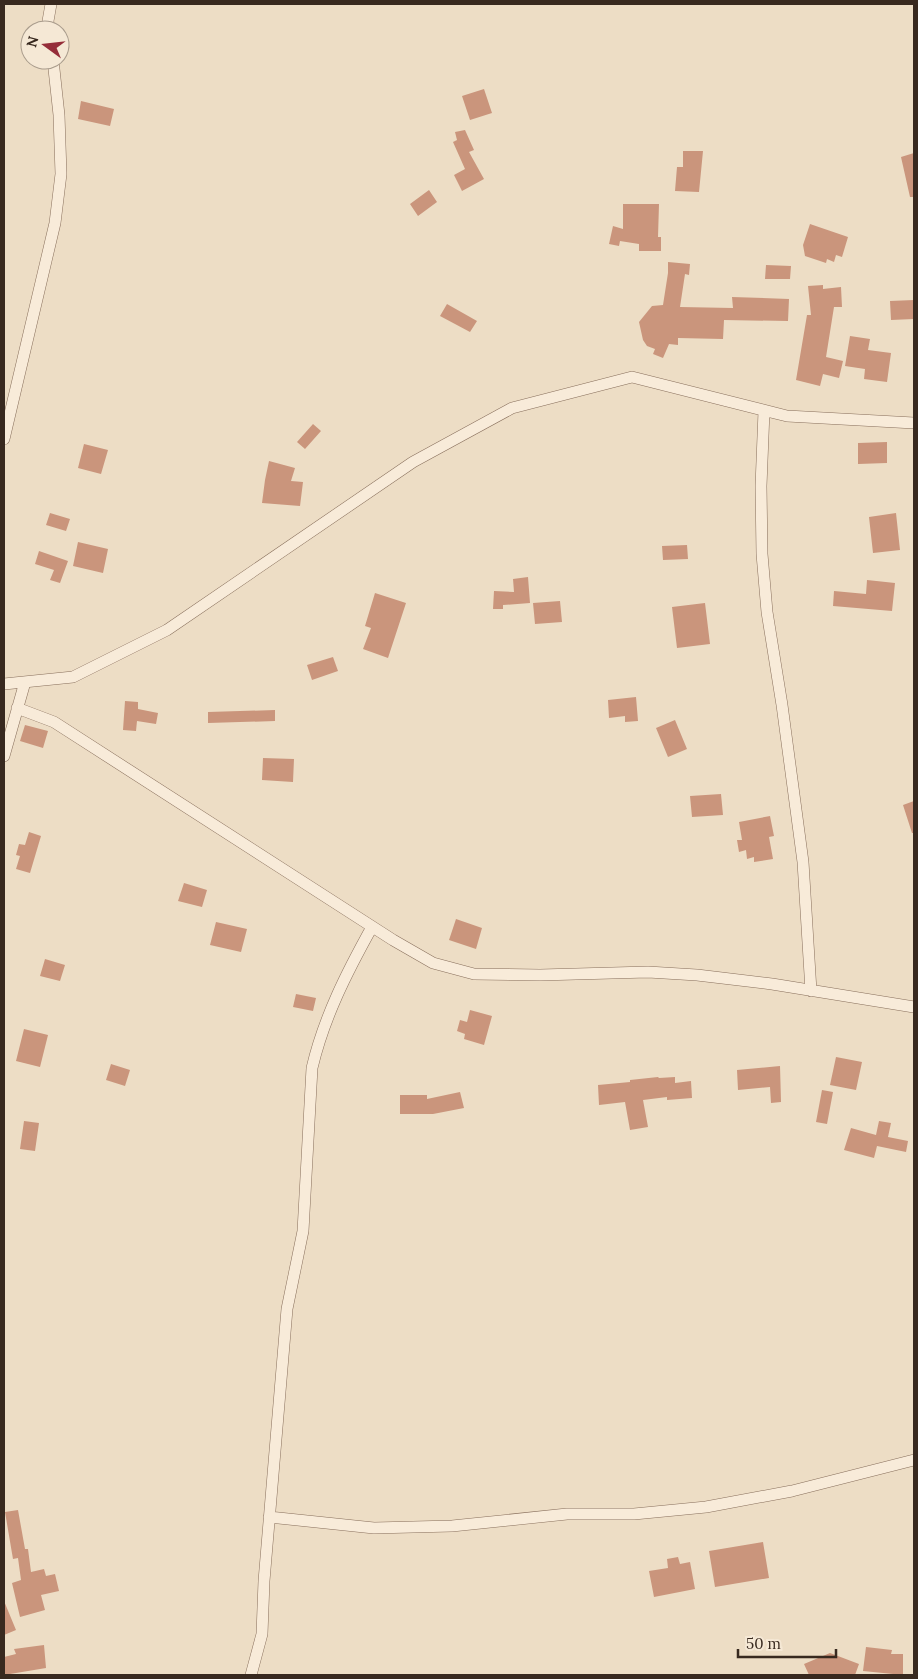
<svg xmlns="http://www.w3.org/2000/svg" width="918" height="1679" viewBox="0 0 918 1679" font-family="Lora,serif">
	<style>
		.building { fill: #ca957c }
		.lines { fill: none; stroke-linecap: round; stroke-linejoin: round }
		.minor-casing { stroke: #886f5c; stroke-width: 12 }
		.minor { stroke: #f8ebd9; stroke-width: 11 }
	</style>
	<rect width="100%" height="100%" fill="#edddc5"/>
	<path class="building" d="M484,89L492,113L470,120L462,96Z
		M81,101L114,109L110,126L78,119Z
		M465,130L474,150L469,152L484,179L462,191L454,175L465,169L453,142L457,140L455,132Z
		M683,151H703L699,192L675,191L677,167H683Z
		M914,153V197H910L901,157Z
		M429,190L437,202L418,216L410,204Z
		M623,204H659L658,237H661V251H639V244L620,241L619,246L609,244L613,226L623,229Z
		M810,224L848,237L842,257L836,255L834,262L827,259L826,263L805,256L803,245Z
		M668,262L690,264L689,275L685,274L680,307L733,308L732,297L789,299L788,321L724,320L723,339L678,338V345L669,344L663,358L653,354L655,349L647,346L643,340L639,322L652,306L663,305L668,273Z
		M766,265L791,266L790,279H765Z
		M823,285V289L841,287L842,307H834L826,357L843,361L839,378L823,374L820,386L796,380L807,315H811L808,286Z
		M914,300V319L891,320L890,301Z
		M447,304L477,321L470,332L440,316Z
		M850,336L870,339L868,350L891,353L887,382L864,379L865,369L845,366Z
		M313,424L321,431L305,449L297,442Z
		M887,442V463L858,464V443Z
		M84,444L108,450L101,474L78,468Z
		M269,461L295,468L291,481L303,482L300,506L262,503L265,480Z
		M50,513L70,519L66,531L46,525Z
		M896,513L900,550L873,553L869,517Z
		M78,542L108,549L103,573L73,566Z
		M687,545L688,559L663,560L662,546Z
		M39,551L68,561L60,583L50,580L54,570L35,564Z
		M528,577L530,603L503,605V609H493L494,591L514,592L513,579Z
		M867,580L895,583L892,611L833,606L834,591L866,594Z
		M375,593L406,603L388,658L363,649L371,628L365,626Z
		M560,601L562,622L535,624L533,603Z
		M705,603L710,644L677,648L672,607Z
		M333,657L338,671L312,680L307,665Z
		M636,697L638,721L625,722V716L609,718L608,700Z
		M125,701L138,702V709L158,713L156,724L137,721L136,731L123,730Z
		M275,710V721L208,723V712Z
		M675,720L687,749L668,757L656,728Z
		M25,725L48,731L43,748L20,741Z
		M263,758L294,759L293,782L262,780Z
		M721,794L723,815L692,817L690,796Z
		M914,801V833H912L903,805Z
		M770,816L774,836L769,837L773,859L754,862V857L747,859L746,850L739,852L737,840H742L739,822Z
		M29,832L41,836L30,873L16,869L20,856L16,855L19,844L25,845Z
		M184,883L207,890L202,907L178,901Z
		M456,919L482,928L476,949L449,940Z
		M216,922L247,929L241,952L210,945Z
		M45,959L65,965L60,981L40,976Z
		M296,994L316,998L313,1011L293,1007Z
		M470,1010L492,1016L484,1045L464,1039L465,1034L457,1031L460,1020L467,1022Z
		M24,1029L48,1035L40,1067L16,1061Z
		M836,1057L862,1062L856,1090L830,1085Z
		M111,1064L130,1070L125,1086L106,1080Z
		M780,1066L781,1102L771,1103L770,1087L738,1090L737,1070Z
		M658,1077L659,1078L675,1077V1083L691,1081L692,1098L667,1100V1097L643,1100L648,1127L630,1130L625,1102L599,1105L598,1085L630,1082V1080Z
		M822,1090L833,1092L827,1124L816,1122Z
		M460,1092L464,1108L433,1114H400V1095H427V1099Z
		M24,1121L39,1123L35,1151L20,1149Z
		M879,1121L891,1123L888,1137L908,1141L906,1152L877,1146L874,1158L844,1150L851,1128L876,1135Z
		M18,1510L25,1549H28L31,1572L44,1569L46,1576L55,1574L59,1591L41,1595L45,1610L20,1617L12,1583L21,1580L18,1558L13,1559L5,1512Z
		M763,1542L769,1578L715,1587L709,1551Z
		M678,1557L680,1564L690,1562L695,1589L654,1597L649,1571L668,1568L667,1559Z
		M4,1601L16,1630L4,1635Z
		M44,1645L46,1668L4,1675V1657L16,1654L14,1649Z
		M866,1647L892,1650L891,1654H903V1675L863,1671Z
		M830,1653L859,1664L855,1675H809L804,1664Z"/>
	<g class="lines">
		<g class="minor-casing">
			<path id="minor" d="M49,30L48,21L51,4
				M764,411L761,486L762,554L767,612L782,705L803,862L811,991
				M4,439L55,223L61,174L59,115L53,60
				M4,684L73,677L167,630L413,462L512,408L632,377L787,416L914,423
				M17,708L54,722L393,940L433,963L474,974L540,975L648,972L697,975L772,984L914,1007
				M4,756L25,682
				M269,1517L374,1528L452,1526L567,1514H634L706,1507L792,1491L914,1460
				M251,1675L262,1634L264,1581L287,1309L303,1231L312,1068C324,1017 347,972 372,927"/>
		</g>
		<use href="#minor" class="minor"/>
	</g>
	<rect width="918" height="1679" fill="none" stroke="#38291f" stroke-width="10"/>
	<g transform="translate(45 45) rotate(285)"><circle r="24" fill="#f5e8d5" stroke="#a99c8c"/>
	<path d="M0-4L9 19L0 12L-9 19Z" fill="#952d39"/>
	<text y="-8" font-size="14" font-weight="bold" text-anchor="middle" fill="#38291f">N</text>
	</g>
	<path d="M738 1649v8h98v-8" fill="none" stroke="#38291f" stroke-width="2.5"/>
	<text x="746" y="1649" font-size="15" fill="#38291f" stroke="#f5e8d5" stroke-width="4" paint-order="stroke">50 m</text>
</svg>
